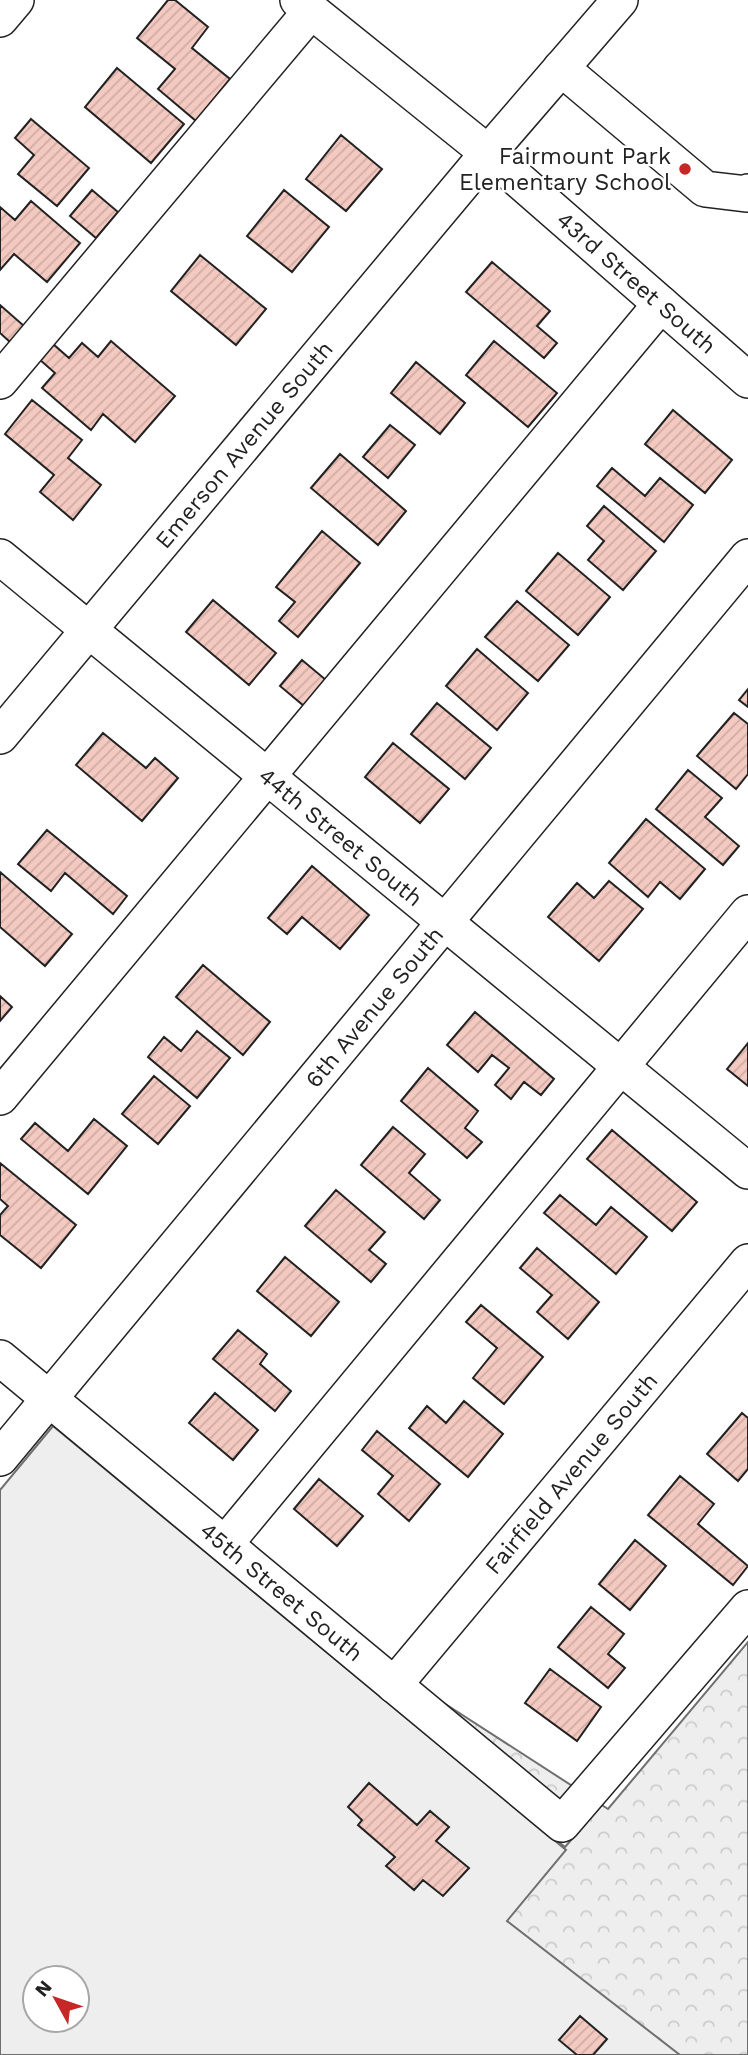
<svg xmlns="http://www.w3.org/2000/svg" width="748" height="2055" viewBox="0 0 748 2055" font-family="'Work Sans',sans-serif">
	<style>
		.park { fill: url(#park-crowns); stroke: #6f6f6f; stroke-width: 2; fill-rule: evenodd }
		.pitch { fill: #eee; stroke: #6f6f6f; stroke-width: 2; fill-rule: evenodd }
		.building { fill: url(#building-hatch); stroke: #222; stroke-width: 2 }
		.lines { fill: none; stroke-linecap: round; stroke-linejoin: round }
		.minor-casing { stroke: #222; stroke-width: 38 }
		.minor { stroke: #fff; stroke-width: 35 }
		.poi-dot { fill: #c62828; stroke: #fff; stroke-width: 2.5 }
		.labels { text-anchor: middle; stroke-width: 5; stroke-linejoin: round; paint-order: stroke }
		.poi-label { font-size: 23px; fill: #222; stroke: #fff; text-anchor: end }
		.street-label { font-size: 23px; fill: #222; stroke: #fff }
	</style>
	<defs>
		<pattern id="park-crowns" width="20" height="18" patternUnits="userSpaceOnUse" patternTransform="scale(1.75)"><rect width="20" height="18" fill="#eee"/><path d="M2 6a3 3 0 1 1 6 0M12 15a3 3 0 1 1 6 0" fill="none" stroke="#ccc"/></pattern>
		<pattern id="building-hatch" width="6" height="6" patternUnits="userSpaceOnUse" patternTransform="scale(1.75)"><rect width="6" height="6" fill="#f3c9c0"/><path d="M-1 1l2-2M0 6l6-6M5 7l2-2" fill="none" stroke="#d0aca5"/></pattern>
	</defs>
	<rect width="100%" height="100%" fill="#fff"/>
	<path class="park" d="M0,1489L161,1613L217,1559L565,1847L586,1823L433,1696L608,1809L748,1642V2055H0ZM35,1978H77V2020H35Z"/>
	<path class="pitch" d="M53,1426L566,1850L507,1921L680,2055H0V1490ZM35,1978H77V2020H35Z"/>
	<path class="building" d="M168,0H175L208,27L192,48L230,79L196,121L158,89L175,69L137,38Z
		M117,68L184,124L151,163L85,107Z
		M31,119L89,168L57,206L18,174L34,155L15,138Z
		M341,135L382,169L346,211L306,179Z
		M92,190L118,212L96,238L70,216Z
		M284,190L329,227L292,272L247,236Z
		M31,201L80,243L47,282L14,254L0,270V207L15,220Z
		M200,255L266,309L236,345L171,291Z
		M492,262L550,311L537,326L557,343L544,358L466,292Z
		M0,305L24,326L10,342L0,333Z
		M111,341L175,396L135,442L103,414L91,430L42,388L55,373L39,359L53,344L69,358L82,343L98,357Z
		M494,341L557,393L528,427L466,375Z
		M416,362L465,403L440,434L391,393Z
		M32,400L82,440L68,458L101,485L73,520L40,492L54,475L5,434Z
		M673,410L732,460L705,493L645,444Z
		M390,425L415,445L388,478L363,457Z
		M340,454L406,511L378,545L311,488Z
		M612,468L645,496L660,478L693,505L664,542L597,486Z
		M604,506L656,551L623,590L588,560L604,541L587,526Z
		M322,531L360,563L298,637L279,621L295,602L276,587Z
		M558,553L610,597L578,635L526,591Z
		M213,600L276,653L249,685L186,632Z
		M517,601L569,645L538,681L485,637Z
		M477,649L528,693L497,730L446,686Z
		M302,660L326,680L304,706L280,686Z
		M748,689V707L739,700Z
		M437,703L491,748L465,779L411,734Z
		M734,713L748,724V774L736,789L697,756Z
		M103,733L146,768L155,758L178,778L142,821L76,765Z
		M393,743L449,789L420,823L365,777Z
		M688,770L722,798L705,817L739,846L723,865L656,809Z
		M646,819L705,869L680,899L660,882L648,897L609,863Z
		M47,830L127,896L113,914L65,873L51,891L18,864Z
		M312,866L369,915L340,949L302,917L287,934L268,918Z
		M0,872L72,934L45,966L0,927Z
		M609,881L643,909L599,961L548,917L577,883L594,898Z
		M203,965L270,1022L243,1055L176,997Z
		M0,996L12,1007L0,1021Z
		M475,1012L554,1079L541,1095L524,1082L511,1099L495,1085L509,1068L492,1055L478,1072L447,1045Z
		M197,1031L230,1058L197,1098L148,1057L164,1037L181,1051Z
		M748,1043V1086L727,1069Z
		M428,1068L478,1111L465,1128L482,1142L467,1158L401,1101Z
		M154,1076L190,1106L158,1144L122,1114Z
		M94,1119L127,1146L88,1194L21,1139L35,1123L68,1151Z
		M393,1127L425,1154L409,1173L440,1200L424,1219L361,1165Z
		M612,1130L697,1202L672,1231L587,1159Z
		M0,1163L76,1225L41,1268L0,1235V1215L8,1206L0,1199Z
		M336,1190L385,1232L369,1250L386,1264L371,1282L305,1226Z
		M560,1195L596,1225L611,1207L647,1237L616,1274L544,1213Z
		M537,1248L599,1302L568,1339L537,1312L552,1295L520,1268Z
		M285,1257L339,1302L311,1336L257,1291Z
		M481,1305L543,1357L504,1404L473,1378L497,1348L466,1322Z
		M238,1330L267,1354L260,1364L291,1391L275,1411L213,1359Z
		M215,1393L258,1430L233,1460L189,1423Z
		M464,1401L503,1434L468,1477L409,1428L427,1406L446,1423Z
		M742,1413L748,1418V1469L738,1481L707,1454Z
		M377,1431L440,1484L409,1521L378,1494L393,1476L362,1450Z
		M680,1476L714,1504L698,1524L748,1566L733,1585L648,1515Z
		M319,1479L363,1516L337,1546L294,1509Z
		M635,1540L666,1566L630,1610L599,1584Z
		M591,1607L624,1634L608,1654L625,1668L608,1688L558,1647Z
		M550,1669L601,1707L577,1741L525,1703Z
		M369,1783L417,1825L430,1811L449,1827L436,1841L469,1868L443,1896L423,1880L414,1890L386,1866L395,1857L358,1825L362,1820L348,1807Z
		M580,2016L607,2039L593,2055H577L559,2040Z"/>
	<g class="lines">
		<g class="minor-casing">
			<g id="minor">
				<path id="s1" d="M298,0L488,153L748,380"/>
				<path d="M0,19L16,0"/>
				<path d="M561,68L705,189L746,194L748,192"/>
				<path d="M0,381L311,11"/>
				<path id="s2" d="M0,557L748,1171"/>
				<path id="s3" d="M0,736L488,153L620,0"/>
				<path d="M0,1097L661,304"/>
				<path id="s4" d="M0,1358L562,1824L748,1608"/>
				<path id="s5" d="M0,1458L748,557"/>
				<path d="M225,1544L748,913"/>
				<path id="s6" d="M394,1685L748,1262"/>
			</g>
		</g>
		<use href="#minor" class="minor"/>
	</g>
	<circle class="poi-dot" cx="685" cy="169" r="7"/>
	<g class="labels">
		<g class="poi-label">
			<text x="671" y="164">Fairmount Park<tspan x="671" dy="26">Elementary School</tspan></text>
		</g>
		<g class="street-label">
			<text dy="8" stroke="none"><textPath href="#s1" startOffset="441">43rd Street South</textPath></text>
			<text dy="8" stroke="none"><textPath href="#s3" startOffset="380">Emerson Avenue South</textPath></text>
			<text dy="8" stroke="none"><textPath href="#s2" startOffset="441">44th Street South</textPath></text>
			<text dy="8" stroke="none"><textPath href="#s5" startOffset="586">6th Avenue South</textPath></text>
			<text dy="8" stroke="none"><textPath href="#s6" startOffset="276">Fairfield Avenue South</textPath></text>
			<text dy="8" stroke="none"><textPath href="#s4" startOffset="366">45th Street South</textPath></text>
		</g>
	</g>
	<g transform="translate(56 1999) rotate(310)"><circle r="33" fill="#ffffff" stroke="#a7a7a7" stroke-width="2"/>
	<path d="M0-5L12 26L0 18L-12 26Z" fill="#c62828"/>
	<text y="-10" font-size="19" font-weight="bold" text-anchor="middle" fill="#222222">N</text>
	</g>
</svg>
